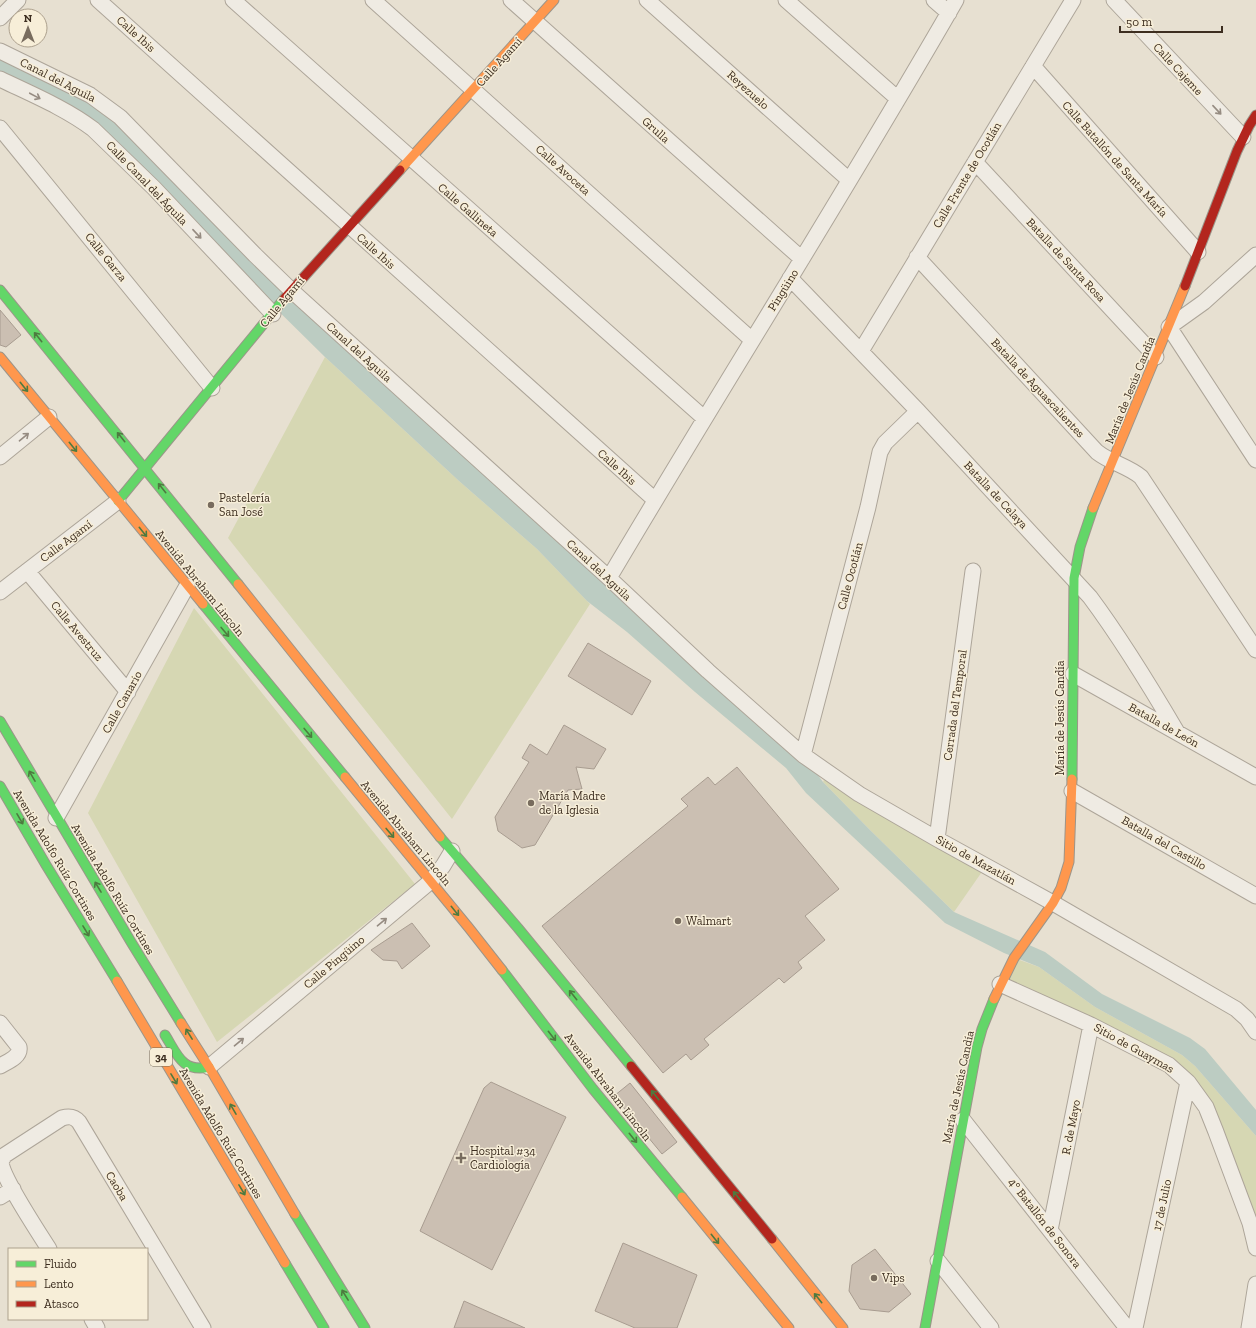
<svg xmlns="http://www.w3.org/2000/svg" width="1256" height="1328" viewBox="0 0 1256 1328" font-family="'Zilla Slab',serif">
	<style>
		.green { fill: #d6d7b3 }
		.water { fill: #bcccc2 }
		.building { fill: #cbbfb2; stroke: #a89c90 }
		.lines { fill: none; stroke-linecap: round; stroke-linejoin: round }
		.street-casing { stroke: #ada599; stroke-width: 17 }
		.fast-casing { stroke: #9c958a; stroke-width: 11 }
		.slow-casing { stroke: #9c958a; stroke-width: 11 }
		.jam-casing { stroke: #9c958a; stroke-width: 11 }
		.street { stroke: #efebe3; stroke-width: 15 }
		.fast { stroke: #63d668; stroke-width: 9 }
		.slow { stroke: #ff974d; stroke-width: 9 }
		.jam { stroke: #b3261e; stroke-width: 9 }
		.oneway { stroke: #968c82 }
		.oneway2 { stroke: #4e7a40 }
		.poi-dot { fill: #786c5e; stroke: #f7eed8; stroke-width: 1.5 }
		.labels { text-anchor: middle; stroke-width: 3; stroke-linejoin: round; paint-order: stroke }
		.shield { fill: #f7eed8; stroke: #756857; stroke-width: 1 }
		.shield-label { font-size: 11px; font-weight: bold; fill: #3d2e20 }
		.street-label { font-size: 12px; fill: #3d2e20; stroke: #f7eed8 }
		.poi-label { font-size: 12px; fill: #3d2e20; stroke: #f7eed8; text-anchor: start }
	</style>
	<rect width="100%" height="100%" fill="#e7e0d1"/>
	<path class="green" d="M325,357L459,481L537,549L590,604L452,819L228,538Z
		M194,608L415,884L217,1042L88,813Z
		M827,773L986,866L954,912L871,831L823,782Z
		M1014,958L1039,967L1095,1007L1182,1055L1195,1066L1256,1136V1254L1216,1132L1180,1074L1000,984Z"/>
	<path class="water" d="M0,51L90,95L218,217L803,755L823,782L871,831L954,912L1045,952L1102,994L1190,1038L1205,1049L1256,1110V1136L1195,1066L1182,1055L1095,1007L1039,967L1004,953L945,923L806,793L786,768L695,692L627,632L587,601L537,549L459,481L325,357L103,138L0,79Z"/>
	<path class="building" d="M0,310L21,335L6,347L0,345Z
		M588,643L651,681L632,715L568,676Z
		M564,725L606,749L594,769L576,767L582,789L568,790L535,845L522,848L498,831L495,817L529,762L522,758L530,744L547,755Z
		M737,767L839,889L805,916L825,940L798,962L802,968L784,983L779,978L704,1039L709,1045L691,1060L686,1054L663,1073L542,926L688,806L681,799L708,777L715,785Z
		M412,923L430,946L402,969L397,961L383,960L371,950Z
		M491,1082L566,1117L492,1270L420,1231L484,1088Z
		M630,1083L677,1142L662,1154L614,1096Z
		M623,1243L697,1275L677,1328H635L595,1311Z
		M875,1249L911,1294L889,1312L860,1309L849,1291L852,1265Z
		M464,1301L525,1328H454Z"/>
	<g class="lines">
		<g class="street-casing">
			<path id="street" d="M98,0L655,500
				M233,0L704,418
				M373,0L752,340
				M511,0L802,259
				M647,0L849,180
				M786,0L898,99
				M934,0L949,13
				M1114,0L1243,137
				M0,18L18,0
				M0,51L90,95L120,117L255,255L291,290L609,578L708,671L803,755L859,794L937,839L1053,903L1236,1009L1247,1019L1256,1032
				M1033,66L1198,252
				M0,79C31,94 65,108 93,129L154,188L273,314
				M0,128L212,388
				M975,162L1156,357
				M1256,255L1204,302L1169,327L1256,460
				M917,257L1097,452C1111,463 1128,466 1141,477L1256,650
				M790,278L918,411L1090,597C1122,640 1150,686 1177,732
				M861,351L1073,0
				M0,457L49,417
				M27,571L128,692
				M609,578C723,385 844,195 956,0
				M0,592L118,501
				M1073,674L1256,777
				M803,755L868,507L880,452L885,443L918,411
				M1072,791L1256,896
				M56,818L187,586
				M937,839L973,571
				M1000,984L1091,1025L1169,1065L1188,1082L1206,1107L1216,1132L1250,1223L1256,1248
				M0,1023L19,1047C21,1057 7,1062 0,1066
				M209,1067L431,881L443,866L452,851
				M963,1120L1127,1328
				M0,1197L13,1189
				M1050,1230L1091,1025
				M49,1249C39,1233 1,1176 1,1161L5,1155L62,1118C69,1116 74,1116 79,1122L203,1328
				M938,1261L991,1328
				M92,1319L97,1328
				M1135,1328L1188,1082
				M1249,1328L1256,1284"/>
		</g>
		<g class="fast-casing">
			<path id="fast" d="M0,290L238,584
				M118,501L284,299
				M203,604L345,777
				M0,721L131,942L181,1023
				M1072,779L1074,578L1080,547L1093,508
				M0,786L46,865L117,981
				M440,837L518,928L631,1066
				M502,970L593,1089L682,1197
				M165,1035C177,1054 182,1073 209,1067
				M295,1214L365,1328
				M285,1263L324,1328
				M925,1328L977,1047L982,1029L994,999"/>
		</g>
		<g class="slow-casing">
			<path id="slow" d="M400,170L554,0
				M0,357L203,604
				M1093,508L1185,286
				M238,584L440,837
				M345,777L469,928L502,970
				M117,981L285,1263
				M994,999L1014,958L1053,903L1061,888L1069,862L1072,779
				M181,1023L209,1067L295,1214
				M682,1197L789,1328
				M772,1239L843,1328"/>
		</g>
		<g class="jam-casing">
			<path id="jam" d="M1185,286L1237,151L1249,126L1256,115
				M284,299L400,170
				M631,1066L772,1239"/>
		</g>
		<use href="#street" class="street"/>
		<use href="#fast" class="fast"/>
		<use href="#slow" class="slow"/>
		<use href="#jam" class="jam"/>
	</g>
	<defs><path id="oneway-shaft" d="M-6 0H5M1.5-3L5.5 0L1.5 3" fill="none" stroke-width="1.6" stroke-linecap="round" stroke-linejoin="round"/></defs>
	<g class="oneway">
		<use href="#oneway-shaft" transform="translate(35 96) rotate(28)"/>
		<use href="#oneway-shaft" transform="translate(1217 110) rotate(47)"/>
		<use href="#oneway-shaft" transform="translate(197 234) rotate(47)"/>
		<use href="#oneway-shaft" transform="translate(24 437) rotate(-40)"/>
		<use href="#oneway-shaft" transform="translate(382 922) rotate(-40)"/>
		<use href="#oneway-shaft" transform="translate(239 1042) rotate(-40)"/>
	</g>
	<g class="oneway2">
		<use href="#oneway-shaft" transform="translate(38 337) rotate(-129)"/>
		<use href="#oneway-shaft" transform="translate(24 387) rotate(51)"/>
		<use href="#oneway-shaft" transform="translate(121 437) rotate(-129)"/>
		<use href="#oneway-shaft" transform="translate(73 447) rotate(51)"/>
		<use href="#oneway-shaft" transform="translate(162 488) rotate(-129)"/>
		<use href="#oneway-shaft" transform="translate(143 532) rotate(51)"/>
		<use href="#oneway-shaft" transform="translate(225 632) rotate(50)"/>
		<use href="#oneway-shaft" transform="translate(308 733) rotate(50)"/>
		<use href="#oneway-shaft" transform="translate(32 776) rotate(-120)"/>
		<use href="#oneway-shaft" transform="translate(20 819) rotate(60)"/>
		<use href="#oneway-shaft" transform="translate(390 833) rotate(50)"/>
		<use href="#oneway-shaft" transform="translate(98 887) rotate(-121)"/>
		<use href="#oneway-shaft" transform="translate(455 911) rotate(51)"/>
		<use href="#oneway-shaft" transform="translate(86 931) rotate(59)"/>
		<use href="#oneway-shaft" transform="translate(573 995) rotate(-129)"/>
		<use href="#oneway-shaft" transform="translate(189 1034) rotate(-122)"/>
		<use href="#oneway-shaft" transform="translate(552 1036) rotate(52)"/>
		<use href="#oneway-shaft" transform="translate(174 1079) rotate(59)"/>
		<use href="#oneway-shaft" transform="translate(655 1095) rotate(-129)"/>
		<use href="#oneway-shaft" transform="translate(233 1109) rotate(-120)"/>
		<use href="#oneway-shaft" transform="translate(633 1138) rotate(51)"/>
		<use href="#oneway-shaft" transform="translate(242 1190) rotate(59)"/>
		<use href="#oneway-shaft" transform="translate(737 1196) rotate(-129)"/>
		<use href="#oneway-shaft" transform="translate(715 1239) rotate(51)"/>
		<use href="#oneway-shaft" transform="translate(345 1295) rotate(-122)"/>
		<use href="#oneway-shaft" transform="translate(818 1298) rotate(-129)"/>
	</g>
	<g class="poi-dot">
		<circle cx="211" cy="505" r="4"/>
		<circle cx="531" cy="803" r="4"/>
		<circle cx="678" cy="921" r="4"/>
		<path d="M459 1152h4v4h4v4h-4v4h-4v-4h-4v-4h4z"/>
		<circle cx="874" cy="1278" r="4"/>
	</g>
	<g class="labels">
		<rect class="shield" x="150" y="1048" width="22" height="18" rx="3"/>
		<g class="shield-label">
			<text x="161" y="1061">34</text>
		</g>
		<g class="street-label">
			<text transform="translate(136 34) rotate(42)" y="4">Calle Ibis</text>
			<text transform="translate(499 62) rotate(-48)" y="4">Calle Agamí</text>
			<text transform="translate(1178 69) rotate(47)" y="4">Calle Cajeme</text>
			<text transform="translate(58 80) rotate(27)" y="4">Canal del Aguila</text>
			<text transform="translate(748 90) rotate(42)" y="4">Reyezuelo</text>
			<text transform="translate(656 130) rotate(42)" y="4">Grulla</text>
			<text transform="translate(1115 159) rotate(48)" y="4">Calle Batallón de Santa María</text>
			<text transform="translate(563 170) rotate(42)" y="4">Calle Avoceta</text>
			<text transform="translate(967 175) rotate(-59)" y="4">Calle Frente de Ocotlán</text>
			<text transform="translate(147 183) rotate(46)" y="4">Calle Canal del Águila</text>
			<text transform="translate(468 210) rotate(41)" y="4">Calle Gallineta</text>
			<text transform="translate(376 251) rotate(42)" y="4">Calle Ibis</text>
			<text transform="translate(106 257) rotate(51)" y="4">Calle Garza</text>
			<text transform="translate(1066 260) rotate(47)" y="4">Batalla de Santa Rosa</text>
			<text transform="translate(783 290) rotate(-58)" y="4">Pingüino</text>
			<text transform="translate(282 302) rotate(-50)" y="4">Calle Agamí</text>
			<text transform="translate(359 352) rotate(42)" y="4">Canal del Aguila</text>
			<text transform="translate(1038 388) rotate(47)" y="4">Batalla de Aguascalientes</text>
			<text transform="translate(1130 390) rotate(-68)" y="4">María de Jesús Candía</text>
			<text transform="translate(617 467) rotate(42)" y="4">Calle Ibis</text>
			<text transform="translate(996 495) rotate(47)" y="4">Batalla de Celaya</text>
			<text transform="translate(66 541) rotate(-37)" y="4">Calle Agamí</text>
			<text transform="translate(599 570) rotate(43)" y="4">Canal del Aguila</text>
			<text transform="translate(850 576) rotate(-75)" y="4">Calle Ocotlán</text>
			<text transform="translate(200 583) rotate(51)" y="4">Avenida Abraham Lincoln</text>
			<text transform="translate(77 631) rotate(50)" y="4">Calle Avestruz</text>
			<text transform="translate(122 702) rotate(-61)" y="4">Calle Canario</text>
			<text transform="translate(955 705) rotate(-82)" y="4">Cerrada del Temporal</text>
			<text transform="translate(1060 718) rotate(-90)" y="4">María de Jesús Candía</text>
			<text transform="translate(1164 725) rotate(29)" y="4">Batalla de León</text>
			<text transform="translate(406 833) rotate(50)" y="4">Avenida Abraham Lincoln</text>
			<text transform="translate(1164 843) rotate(30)" y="4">Batalla del Castillo</text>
			<text transform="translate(55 855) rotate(59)" y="4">Avenida Adolfo Ruíz Cortines</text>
			<text transform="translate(976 860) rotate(29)" y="4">Sitio de Mazatlán</text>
			<text transform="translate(113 889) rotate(59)" y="4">Avenida Adolfo Ruíz Cortínes</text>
			<text transform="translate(334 962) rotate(-40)" y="4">Calle Pingüino</text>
			<text transform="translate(1134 1048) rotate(29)" y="4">Sitio de Guaymas</text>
			<text transform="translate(608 1087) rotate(52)" y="4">Avenida Abraham Lincoln</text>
			<text transform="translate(958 1087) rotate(-78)" y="4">María de Jesús Candía</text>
			<text transform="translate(1071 1127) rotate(-79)" y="4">R. de Mayo</text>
			<text transform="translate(221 1133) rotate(59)" y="4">Avenida Adolfo Ruíz Cortines</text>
			<text transform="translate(117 1186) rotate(59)" y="4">Caoba</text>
			<text transform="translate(1162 1205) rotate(-78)" y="4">17 de Julio</text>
			<text transform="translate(1045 1223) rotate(52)" y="4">4° Batallón de Sonora</text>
		</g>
		<g class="poi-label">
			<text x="219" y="502">Pastelería<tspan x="219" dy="14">San José</tspan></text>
			<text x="539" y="800">María Madre<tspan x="539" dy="14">de la Iglesia</tspan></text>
			<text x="686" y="925">Walmart</text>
			<text x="470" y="1155">Hospital #34<tspan x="470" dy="14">Cardiología</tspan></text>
			<text x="882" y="1282">Vips</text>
		</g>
	</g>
	<rect x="8" y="1248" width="140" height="72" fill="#f7eed8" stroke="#ada18e"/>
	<rect x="16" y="1261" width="20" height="6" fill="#63d668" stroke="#ada18e"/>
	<text x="44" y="1268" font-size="12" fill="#3d2e20">Fluido</text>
	<rect x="16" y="1281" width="20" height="6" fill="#ff974d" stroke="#ada18e"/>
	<text x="44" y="1288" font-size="12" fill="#3d2e20">Lento</text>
	<rect x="16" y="1301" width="20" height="6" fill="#b3261e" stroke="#ada18e"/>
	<text x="44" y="1308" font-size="12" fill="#3d2e20">Atasco</text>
	<g transform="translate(28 28)"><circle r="19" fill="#f7eed8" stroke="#ada18e"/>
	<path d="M0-3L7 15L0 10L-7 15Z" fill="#786c5e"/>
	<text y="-6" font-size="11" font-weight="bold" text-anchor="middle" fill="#3d2e20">N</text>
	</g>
	<path d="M1120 26v6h102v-6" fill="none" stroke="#3d2e20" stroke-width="2"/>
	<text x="1126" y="26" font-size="12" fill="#3d2e20" stroke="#f7eed8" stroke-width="3" paint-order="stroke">50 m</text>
</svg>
